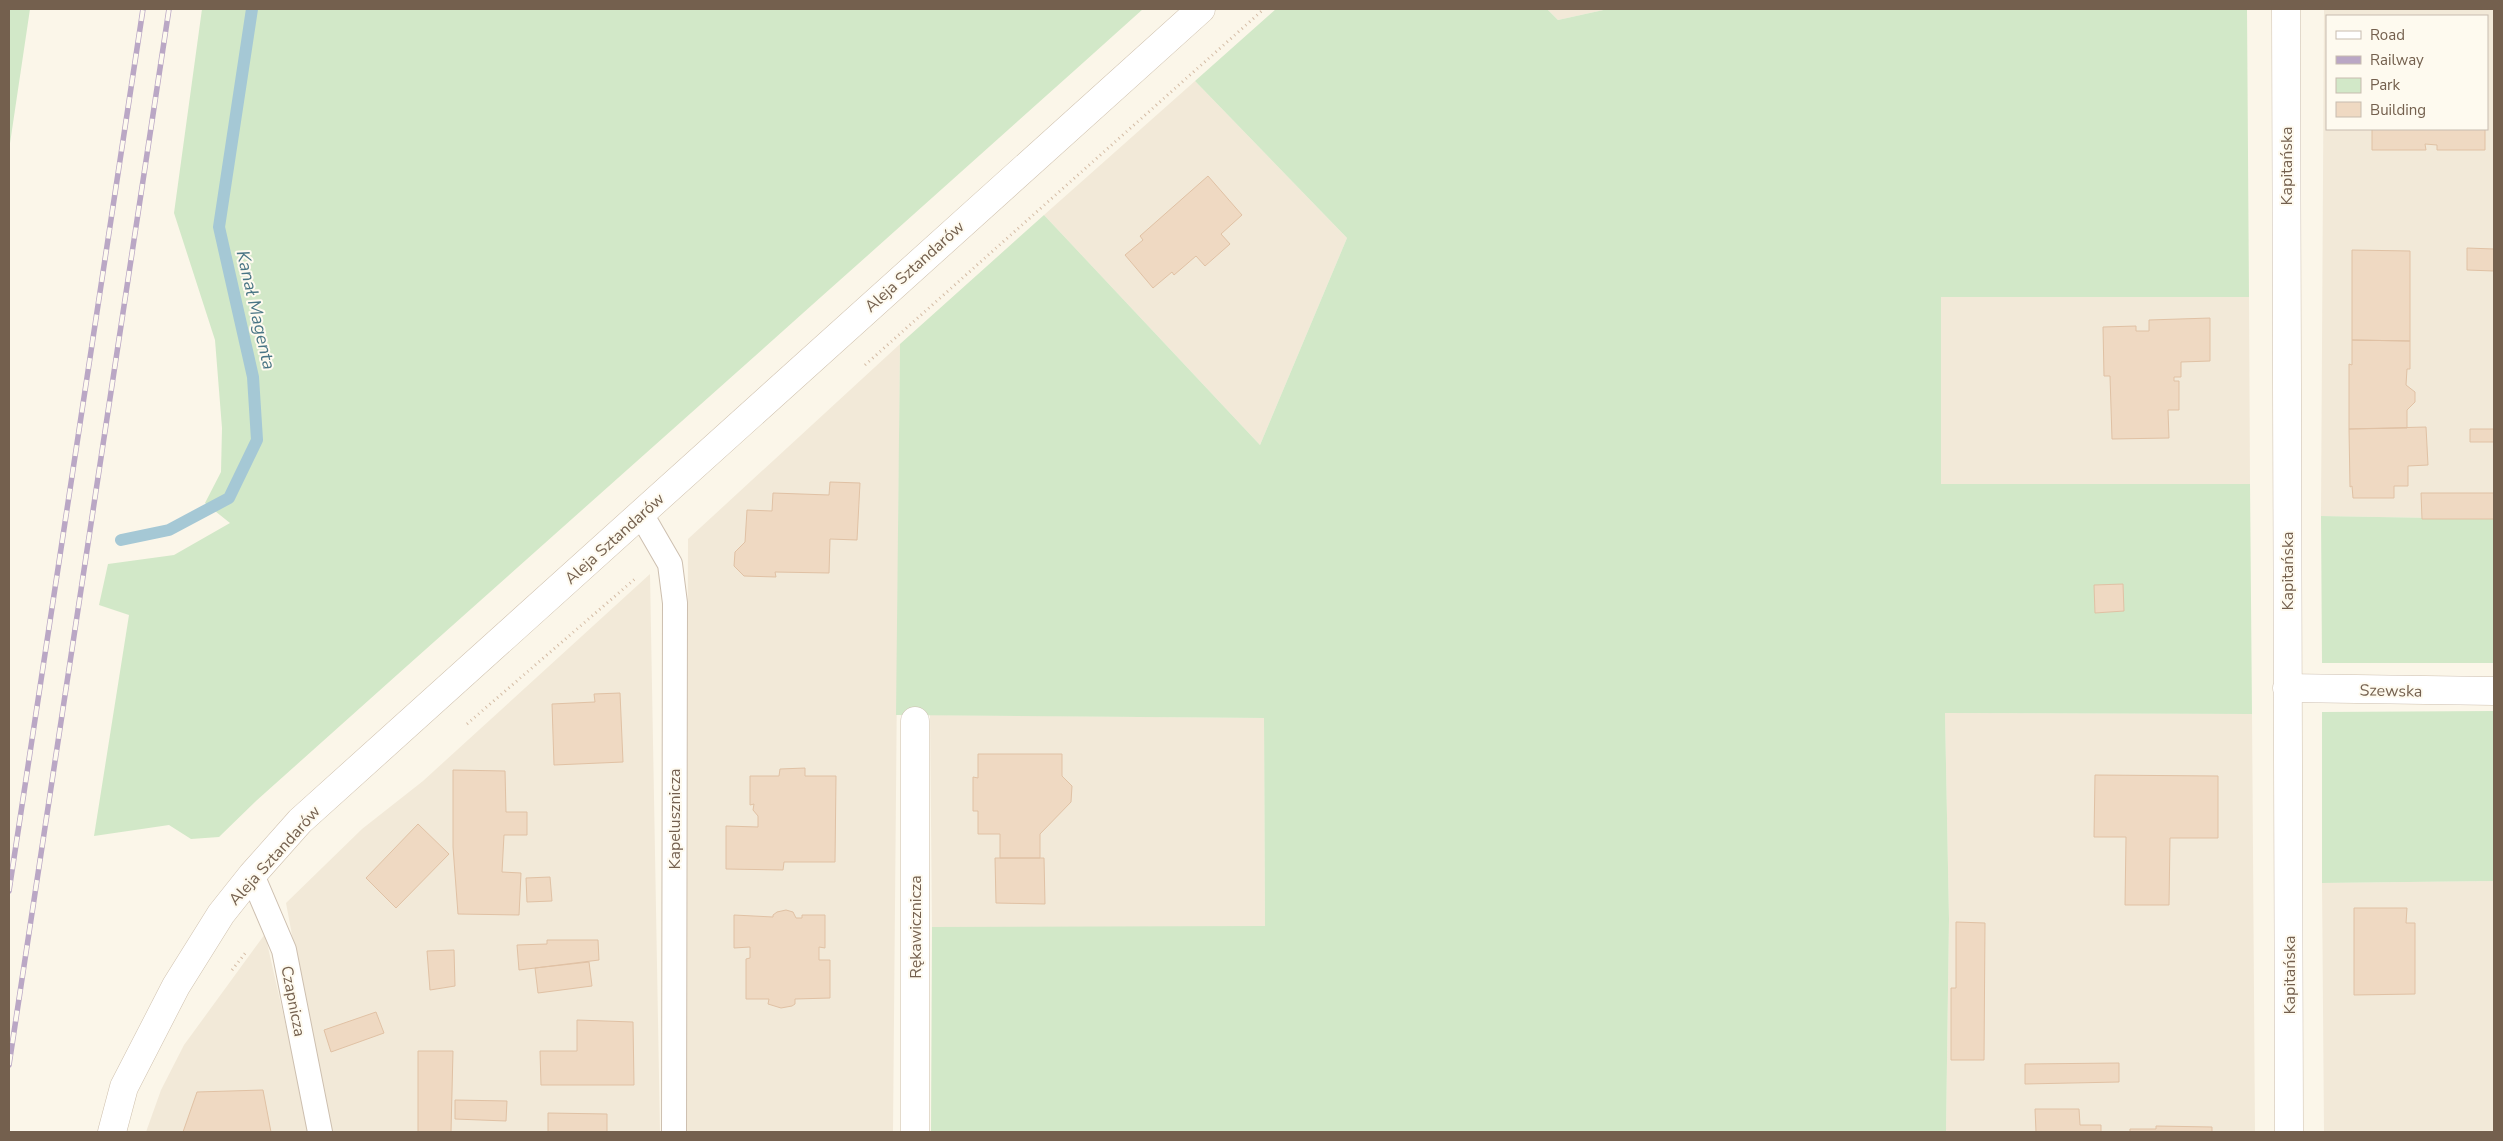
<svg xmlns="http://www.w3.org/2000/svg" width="2503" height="1141" viewBox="0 0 2503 1141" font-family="'Nunito Sans',sans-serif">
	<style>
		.residential { fill: #f2e9d8; fill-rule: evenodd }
		.green { fill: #d2e8c8 }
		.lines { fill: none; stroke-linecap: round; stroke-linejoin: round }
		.stream { stroke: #a5c8d5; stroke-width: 12 }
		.building { fill: #efd9c2; stroke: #e0c1a4 }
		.lane-casing { stroke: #cdbfaf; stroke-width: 26 }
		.street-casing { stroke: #cdbfaf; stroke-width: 29 }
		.secondary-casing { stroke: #cfc0ad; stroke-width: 29 }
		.path { stroke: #d4bca5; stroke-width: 3; stroke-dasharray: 1 4; stroke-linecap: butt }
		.lane { stroke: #fff; stroke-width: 24 }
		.street { stroke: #fff; stroke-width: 28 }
		.secondary { stroke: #fff; stroke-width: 28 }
		.rail-casing { stroke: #baa7c5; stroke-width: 5.5 }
		.rail { stroke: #fefaef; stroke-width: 4; stroke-dasharray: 11; stroke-linecap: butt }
		.labels { text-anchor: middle; stroke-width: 4; stroke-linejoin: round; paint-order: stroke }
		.street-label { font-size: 16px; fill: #74604e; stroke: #fefaef }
		.water-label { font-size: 18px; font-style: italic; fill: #497585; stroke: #fefaef }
	</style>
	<rect width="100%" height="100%" fill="#fbf6e9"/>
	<path class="residential" d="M1547,9H1608L1558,20Z
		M2324,9H2494V519L2321,516ZM2327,16H2487V129H2327Z
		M1195,81L1347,238L1260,445L1044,215Z
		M1941,296L2249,297L2250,484H1941Z
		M900,344L893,1132H686L688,539Z
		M650,574L660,1132H329L286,903L362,829L423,781Z
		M1945,713L2252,714L2255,1132H1946L1949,919Z
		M930,715L1264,718L1265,927H932Z
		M2494,881V1132H2324L2322,883Z
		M265,934L310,1132H146L161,1090L184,1045Z"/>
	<path class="green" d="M9,9H30L9,150Z
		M202,9H1143C848,274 551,537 256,801L219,837L191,839L169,825L94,836L129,615L99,605L108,564L174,555L230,523L205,503L221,472L222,428L215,340L174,213Z
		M1276,9H1547L1558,20L1608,9H2247L2249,297H1941V484H2250L2252,714L1945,713L1949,919L1946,1132H931L932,927L1265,926L1264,718L896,715L900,344L1044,215L1260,445L1347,238L1195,81Z
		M2321,516L2494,519V663H2322Z
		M2494,711V881L2322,883V712Z"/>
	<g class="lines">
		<path class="stream" d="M121,540L169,530L229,498L257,440L253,377L219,227L252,9"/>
	</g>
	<path class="building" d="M2372,129H2485V150H2437V145L2425,144L2426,150H2372Z
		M1208,176L1242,215L1221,234L1230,244L1205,266L1196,256L1174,275L1172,272L1153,288L1125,255L1143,240L1140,236Z
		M2467,248L2494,249V271L2467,270Z
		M2352,250L2410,251V341L2352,340Z
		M2210,318V361L2181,362V377H2174V381H2179V410H2168L2169,438L2112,439L2110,376H2104L2103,327L2136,326V331H2149V320Z
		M2352,340L2410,341V369H2407L2406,385L2415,392V402L2407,410V428L2349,429V364L2352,365Z
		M2426,427L2428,465L2408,466V486H2394V498H2353L2352,486L2350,487L2349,429Z
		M2470,429H2494V442H2470Z
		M830,482L860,483L857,540L830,539L829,573L775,572L776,577L744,576L734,566L735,552L745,542L747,510L772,511L773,493L829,495Z
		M2421,493H2494V519H2422Z
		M2123,584L2124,611L2095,613L2094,585Z
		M620,693L623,762L554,765L552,704L595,702L594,694Z
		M978,754H1062V776L1072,786L1071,802L1040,834V858H1000V834H978V811H973V777L978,778Z
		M805,768V776H836L835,862H784L783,870L726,869V826L758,827V816L753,810L754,804L750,805V776H779L780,769Z
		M453,770L505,771L506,812H527V835H504L502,872L521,873L519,915L458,914L453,847Z
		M2095,775L2218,776V838H2170L2169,905H2125L2126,837H2094Z
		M418,824L449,854L396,908L366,878Z
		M995,858H1044L1045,904L996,903Z
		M550,877L552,901L527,902L526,878Z
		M2354,908H2407L2406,923H2415V994L2354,995Z
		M786,910L793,912L796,918H802V915H825V948L819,947V960H830V998L795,999V1004L792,1006L781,1008L768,1004L769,999H746V959L750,958V947L734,948V915L773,917V915L777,912Z
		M1956,922L1985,923L1984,1060H1951V988H1956Z
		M547,940H598L599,960L519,970L517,945L547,944Z
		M454,950L455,986L430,990L427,951Z
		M589,962L592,986L538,993L535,968Z
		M376,1012L384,1033L331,1052L324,1030Z
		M577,1020L633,1022L634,1085H541L540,1051H577Z
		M418,1051H453L451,1132H418Z
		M2119,1063V1082L2025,1084V1064Z
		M263,1090L271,1132H183L197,1092Z
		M455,1100L507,1101L506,1121L455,1119Z
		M2035,1109H2079L2080,1125H2101V1132H2036Z
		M548,1113L607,1114V1132H548Z
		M2156,1126L2212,1127V1132H2130V1129H2156Z"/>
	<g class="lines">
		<g class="lane-casing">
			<path id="lane" d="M641,514L670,564L675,603L674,1132
				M252,875L284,950L320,1132"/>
		</g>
		<g class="street-casing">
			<path id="street" d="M2286,9L2289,1132
				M2287,688L2494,691
				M915,721V1132"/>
		</g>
		<g class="secondary-casing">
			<path id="secondary" d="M112,1132L124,1087L176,986L221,914L252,875L300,821L1201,9"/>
		</g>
		<path class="path" d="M865,365L1264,9
			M467,724L636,578
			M232,970L247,951"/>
		<use href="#lane" class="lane"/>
		<use href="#street" class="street"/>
		<use href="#secondary" class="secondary"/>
		<g class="rail-casing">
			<path id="rail" d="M9,891L143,9
				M9,1065L169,9"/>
		</g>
		<use href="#rail" class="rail"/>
	</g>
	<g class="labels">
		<g class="street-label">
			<text transform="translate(2286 166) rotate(-90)" y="6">Kapitańska</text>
			<text transform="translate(914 266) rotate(-42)" y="6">Aleja Sztandarów</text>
			<text transform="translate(614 538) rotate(-42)" y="6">Aleja Sztandarów</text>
			<text transform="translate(2287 571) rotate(-90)" y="6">Kapitańska</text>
			<text transform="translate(2391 690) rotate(1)" y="6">Szewska</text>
			<text transform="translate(674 819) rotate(-90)" y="6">Kapelusznicza</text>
			<text transform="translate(274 855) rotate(-48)" y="6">Aleja Sztandarów</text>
			<text transform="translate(915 927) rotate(-90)" y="6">Rękawicznicza</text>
			<text transform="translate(2289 975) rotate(-90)" y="6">Kapitańska</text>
			<text transform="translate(294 1001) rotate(79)" y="6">Czapnicza</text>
		</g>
		<g class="water-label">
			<text transform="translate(256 310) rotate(77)" y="6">Kanał Magenta</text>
		</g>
	</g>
	<rect width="2503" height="1141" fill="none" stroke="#74604e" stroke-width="20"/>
	<rect x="2326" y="15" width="162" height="115" fill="#fefaef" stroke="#c7bcaf"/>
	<rect x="2336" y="31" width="25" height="8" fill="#ffffff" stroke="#c7bcaf"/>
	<text x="2370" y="40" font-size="15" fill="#74604e">Road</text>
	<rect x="2336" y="56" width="25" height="8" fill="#baa7c5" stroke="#c7bcaf"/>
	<text x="2370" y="65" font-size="15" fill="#74604e">Railway</text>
	<rect x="2336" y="78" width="25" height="15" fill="#d2e8c8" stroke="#c7bcaf"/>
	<text x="2370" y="90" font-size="15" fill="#74604e">Park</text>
	<rect x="2336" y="102" width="25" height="15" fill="#efd9c2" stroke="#c7bcaf"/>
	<text x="2370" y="115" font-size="15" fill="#74604e">Building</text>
</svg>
